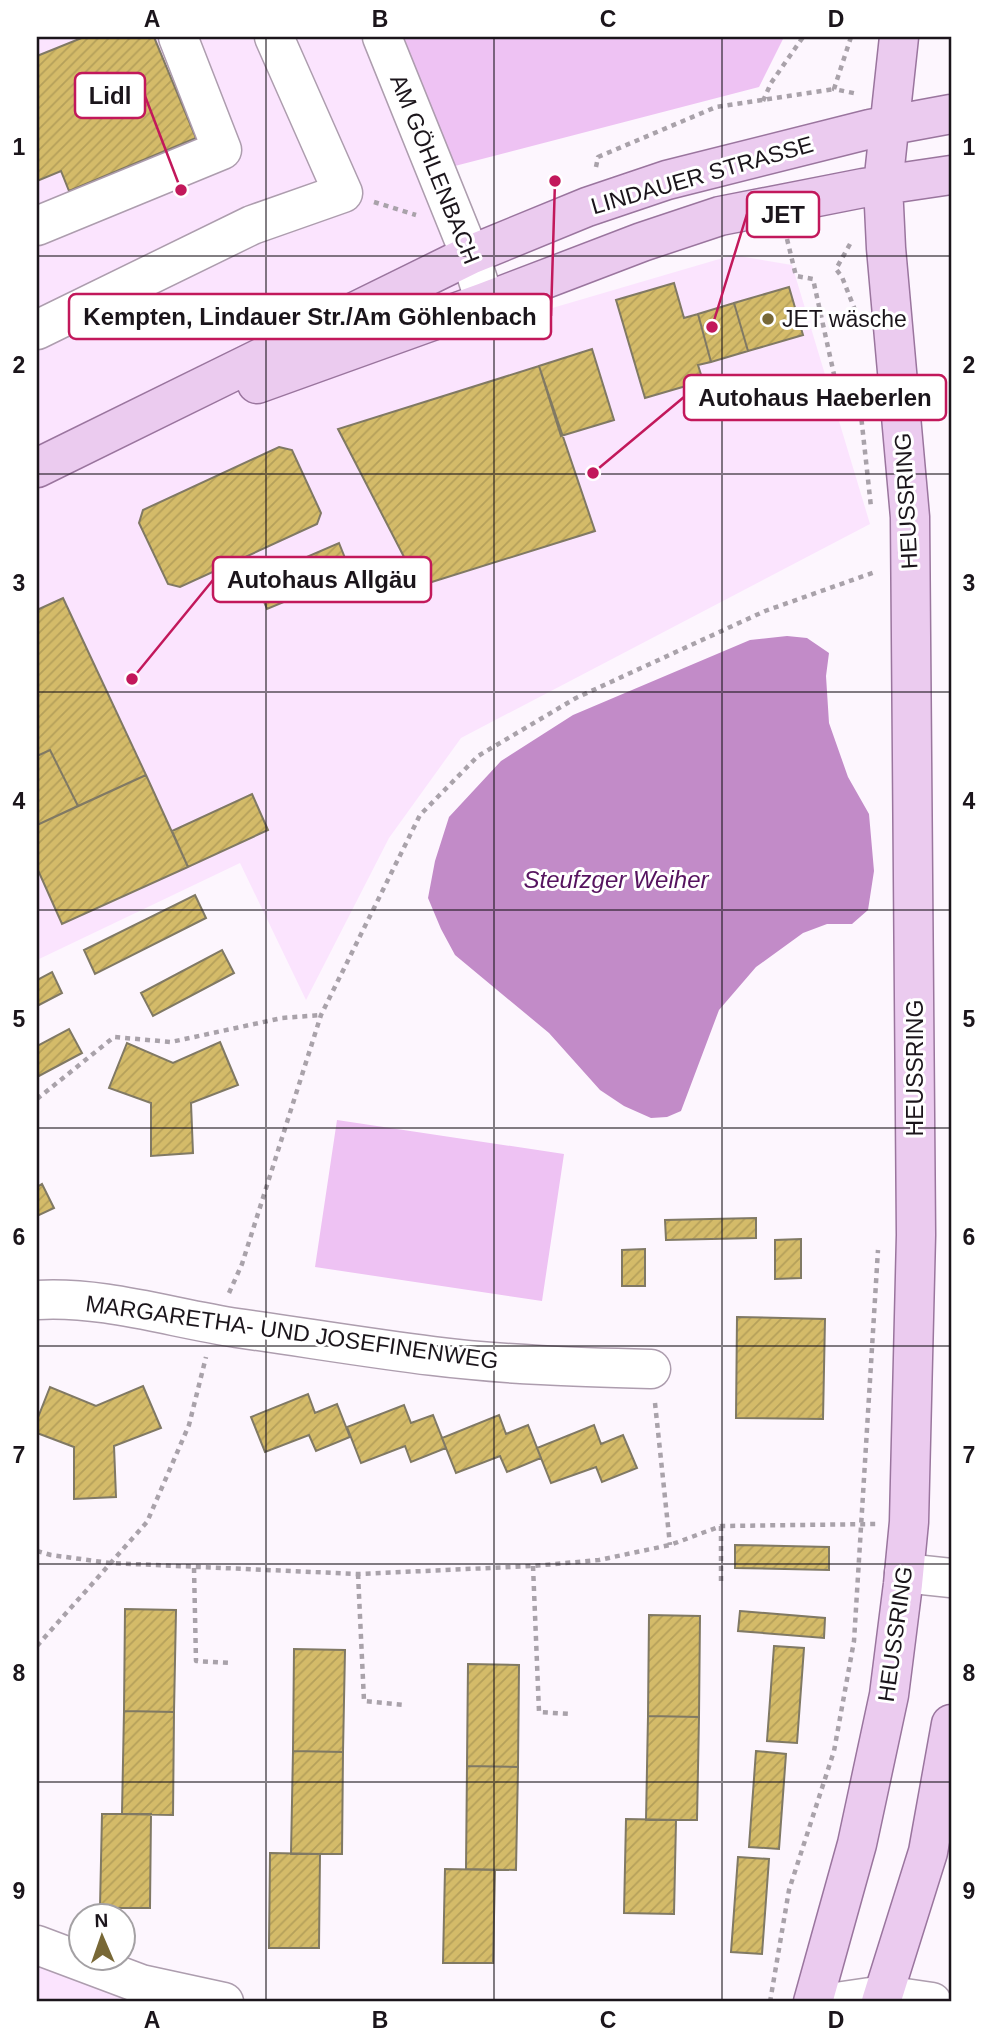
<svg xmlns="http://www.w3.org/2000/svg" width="988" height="2039" viewBox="0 0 988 2039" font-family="Helvetica,sans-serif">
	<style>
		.built { fill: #fbe4fe }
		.grass { fill: #eec2f3 }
		.water { fill: #c28bc8 }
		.building { fill: url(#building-hatch); stroke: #807964; stroke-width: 2 }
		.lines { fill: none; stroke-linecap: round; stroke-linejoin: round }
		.minor-casing { stroke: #ad9dae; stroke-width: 41 }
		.major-casing { stroke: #9a759e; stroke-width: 41 }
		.path { stroke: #a9a2aa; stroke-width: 4.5; stroke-dasharray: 5 5; stroke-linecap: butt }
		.minor { stroke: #fff; stroke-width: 38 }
		.major { stroke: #ebcbef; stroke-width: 38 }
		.grid { fill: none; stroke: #1b151b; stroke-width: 2; stroke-opacity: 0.55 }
		.poi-dot { fill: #786836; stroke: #fff; stroke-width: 2.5 }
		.labels { text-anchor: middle; stroke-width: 6; stroke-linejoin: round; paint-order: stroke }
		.street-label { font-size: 23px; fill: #1b151b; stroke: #fff }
		.poi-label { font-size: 23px; fill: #1b151b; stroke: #fff; text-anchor: start }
		.water-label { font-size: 24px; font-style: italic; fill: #56135f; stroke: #fff }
		.leader { fill: none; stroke: #c2185b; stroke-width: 2.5 }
		.callout-dot { fill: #c2185b; stroke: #fff; stroke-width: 2.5 }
		.callout { fill: #fff; stroke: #c2185b; stroke-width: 2.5 }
		.callout-label { font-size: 24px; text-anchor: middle; font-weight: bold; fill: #1b151b }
		.neatline { fill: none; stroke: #1b151b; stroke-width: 2.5 }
		.grid-label { font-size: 23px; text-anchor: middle; font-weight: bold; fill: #1b151b }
	</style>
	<defs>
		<pattern id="building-hatch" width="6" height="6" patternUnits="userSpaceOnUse" patternTransform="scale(1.75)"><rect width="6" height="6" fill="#d4bb69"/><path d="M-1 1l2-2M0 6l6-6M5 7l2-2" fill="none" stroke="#b5a05a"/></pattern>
	</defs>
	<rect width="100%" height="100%" fill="#fdf6fe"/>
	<path class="built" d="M37,37H404L505,322L733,255L792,265L870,524L461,738L389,838L306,1000L240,863L37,960Z
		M37,1952L194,2002H37Z"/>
	<path class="grass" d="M404,37H784L759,87L451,167Z
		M337,1120L564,1154L542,1301L315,1267Z"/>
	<path class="water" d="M787,636L807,638L829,653L826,676L829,723L848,777L869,814L874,871L868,910L852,924H827L803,933L756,967L719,1010L681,1111L667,1117L651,1118L624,1106L600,1090L549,1033L455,955L441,929L428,898L435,861L449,817L501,761L573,715L750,640Z"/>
	<path class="building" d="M84,37H154L196,138L69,191L61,171L37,181V56Z
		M674,283L684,318L698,314L711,362L698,365L703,381L645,398L616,300Z
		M789,287L803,335L748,351L734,303Z
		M734,303L748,351L711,362L698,314Z
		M592,349L614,420L561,436L539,366Z
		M539,366L595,531L419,586L338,429Z
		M279,447L292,450L321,513L317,524L180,587L168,584L139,523L143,510Z
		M339,543L353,578L310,597L295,562Z
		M295,562L308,592L267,609L255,580Z
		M63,598L146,775L78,806L50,750L37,756V610Z
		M50,750L78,806L37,825V756Z
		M146,775L188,867L62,924L37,868V825Z
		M252,794L268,830L188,867L172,831Z
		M195,895L206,918L95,974L84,950Z
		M222,950L234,973L153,1016L141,993Z
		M52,972L62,993L37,1006V980Z
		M69,1029L82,1053L37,1077V1046Z
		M220,1042L238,1085L191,1103L193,1153L151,1156V1103L109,1088L127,1043L173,1063Z
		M42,1184L54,1208L37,1216V1187Z
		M756,1218V1238L666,1240L665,1220Z
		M801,1239V1278L775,1279V1240Z
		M645,1249V1286H622V1250Z
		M737,1317L825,1319L823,1419L736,1418Z
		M143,1386L161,1428L114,1446L116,1497L74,1499V1447L37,1433V1420L50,1387L96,1406Z
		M308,1394L315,1413L337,1404L350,1437L316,1451L309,1435L265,1452L251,1417Z
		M404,1405L411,1423L433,1415L446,1448L411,1462L405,1446L361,1463L347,1427Z
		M499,1415L506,1434L528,1425L541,1458L507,1472L500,1456L456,1473L442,1438Z
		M594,1425L601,1444L623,1435L637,1468L602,1482L596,1467L551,1483L537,1448Z
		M735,1545L829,1547V1570L735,1568Z
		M125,1609L176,1610L174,1712L124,1711Z
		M740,1611L825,1618L824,1638L738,1631Z
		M649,1615L700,1616L699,1717L648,1716Z
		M774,1646L804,1648L797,1743L767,1741Z
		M294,1649L345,1650L343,1752L293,1751Z
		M468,1664L519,1665L518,1767L467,1766Z
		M124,1711L174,1712L173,1815L122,1814Z
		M648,1716L699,1717L697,1820H646Z
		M293,1751L343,1752L342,1854H291Z
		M756,1751L786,1754L779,1849L749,1847Z
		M467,1766L518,1767L516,1870L466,1869Z
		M102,1814H151L150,1908H100Z
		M626,1819L676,1820L674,1914L624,1913Z
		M270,1853L320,1854L319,1948H269Z
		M738,1857L769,1859L762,1954L731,1952Z
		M445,1869L495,1870L493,1963H443Z"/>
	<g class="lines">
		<g class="minor-casing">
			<path id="minor" d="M382,37L470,255L485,302
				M37,226L222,150L178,37
				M37,330L252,225L343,193L274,37
				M37,1300C104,1296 171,1318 237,1328C302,1337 367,1348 433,1356C505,1365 578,1367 651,1369
				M904,1573L951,1578
				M37,1945L141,1984L224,2002
				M836,2002L884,1995L932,2002"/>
		</g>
		<g class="major-casing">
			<path id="major" d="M257,384L485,302L642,242L720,216L863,188L951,175
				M37,468L470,255L587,207L667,180L870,129L951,114
				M813,2002L857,1844L889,1695L903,1584L909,1522L916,1235L910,517L886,248L883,185L899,37
				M881,2002L928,1852L951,1724"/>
		</g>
		<path class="path" d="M851,37L834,89L858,94
			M763,101L771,83L803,37
			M596,167L598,157L716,107L834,89
			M374,202L416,215
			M787,239L796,276L813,279L835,379L862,392
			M850,244L836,269L842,277L855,310
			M862,390L860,406L871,507
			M37,1099L114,1037L171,1042L282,1018L321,1015
			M229,1293L242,1264L321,1015L420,815L478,756L576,698L765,611L875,572
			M655,1403L670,1545
			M37,1551L51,1555L110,1563L358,1574L533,1566L599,1560L670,1545L721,1526L877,1524
			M533,1566L539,1712L570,1714
			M194,1568L196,1661L231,1663
			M358,1574L364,1701L405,1705
			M721,1581V1526
			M37,1646L147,1522L189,1425L206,1357
			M770,2002L789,1890L834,1751L854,1641L878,1250"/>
		<use href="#minor" class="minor"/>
		<use href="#major" class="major"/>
	</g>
	<path class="grid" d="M266,37V2002M494,37V2002M722,37V2002M37,256H951M37,474H951M37,692H951M37,910H951M37,1128H951M37,1346H951M37,1564H951M37,1782H951"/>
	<circle class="poi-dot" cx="768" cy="319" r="7"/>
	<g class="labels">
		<g class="street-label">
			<text transform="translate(435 169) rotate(68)" y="8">AM GÖHLENBACH</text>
			<text transform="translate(702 175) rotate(-16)" y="8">LINDAUER STRASSE</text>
			<text transform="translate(906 501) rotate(-93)" y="8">HEUSSRING</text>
			<text transform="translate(915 1068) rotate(-90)" y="8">HEUSSRING</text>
			<text transform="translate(292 1332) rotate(8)" y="8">MARGARETHA- UND JOSEFINENWEG</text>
			<text transform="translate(895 1634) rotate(-82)" y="8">HEUSSRING</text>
		</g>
		<g class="poi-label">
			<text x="782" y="327">JET wäsche</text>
		</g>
		<g class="water-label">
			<text x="616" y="888">Steufzger Weiher</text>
		</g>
	</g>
	<path class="leader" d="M181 190L145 96M712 327L747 214M555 181L551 316M593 473L684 397M132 679L213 580"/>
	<g class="callout-dot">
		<circle cx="181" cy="190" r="7"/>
		<circle cx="712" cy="327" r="7"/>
		<circle cx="555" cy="181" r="7"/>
		<circle cx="593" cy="473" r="7"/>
		<circle cx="132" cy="679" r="7"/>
	</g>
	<g class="callout">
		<rect x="75" y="73" width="70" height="45" rx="7"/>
		<rect x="747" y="192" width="72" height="45" rx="7"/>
		<rect x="69" y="294" width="482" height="45" rx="7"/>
		<rect x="684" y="375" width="262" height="45" rx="7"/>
		<rect x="213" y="557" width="218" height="45" rx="7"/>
	</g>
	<g class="callout-label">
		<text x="110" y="104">Lidl</text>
		<text x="783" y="223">JET</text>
		<text x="310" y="325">Kempten, Lindauer Str./Am Göhlenbach</text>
		<text x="815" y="406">Autohaus Haeberlen</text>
		<text x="322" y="588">Autohaus Allgäu</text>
	</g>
	<rect width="988" height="2039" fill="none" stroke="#ffffff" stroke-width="77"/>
	<g transform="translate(102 1937) rotate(358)"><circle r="33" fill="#ffffff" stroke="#a4a1a4" stroke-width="2"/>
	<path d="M0-5L12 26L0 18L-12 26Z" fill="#786836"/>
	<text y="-10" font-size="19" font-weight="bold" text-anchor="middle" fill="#1b151b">N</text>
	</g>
	<rect x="38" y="38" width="912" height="1962" class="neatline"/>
	<g class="grid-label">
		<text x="152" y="27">A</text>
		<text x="380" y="27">B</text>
		<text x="608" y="27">C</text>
		<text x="836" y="27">D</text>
		<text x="19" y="155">1</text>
		<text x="969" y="155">1</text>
		<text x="19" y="373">2</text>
		<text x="969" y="373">2</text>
		<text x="19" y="591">3</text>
		<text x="969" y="591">3</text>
		<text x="19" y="809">4</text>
		<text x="969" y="809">4</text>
		<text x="19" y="1027">5</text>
		<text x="969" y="1027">5</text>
		<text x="19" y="1245">6</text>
		<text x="969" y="1245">6</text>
		<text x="19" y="1463">7</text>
		<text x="969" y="1463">7</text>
		<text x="19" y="1681">8</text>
		<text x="969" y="1681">8</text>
		<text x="19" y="1899">9</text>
		<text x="969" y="1899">9</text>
		<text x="152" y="2028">A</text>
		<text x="380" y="2028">B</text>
		<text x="608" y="2028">C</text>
		<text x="836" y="2028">D</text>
	</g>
</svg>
